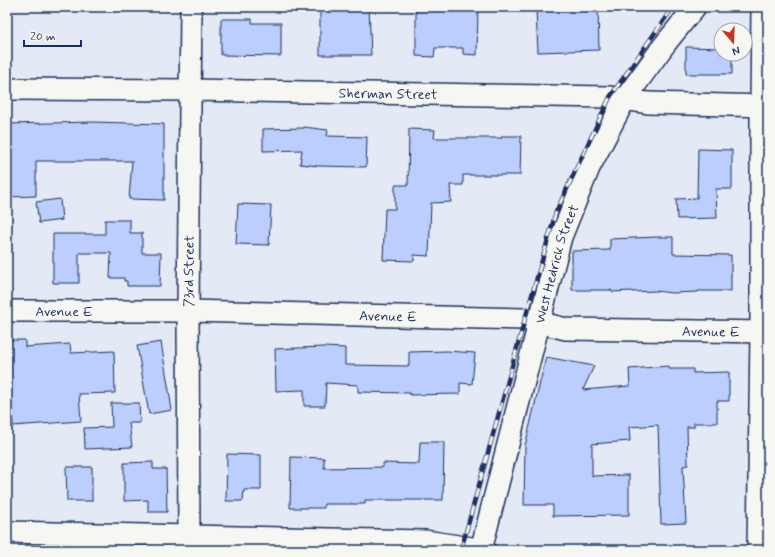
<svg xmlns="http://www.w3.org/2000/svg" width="775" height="557" viewBox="0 0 775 557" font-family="Mynerve,sans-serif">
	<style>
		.building { fill: #bbcefd; stroke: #1b2f5e }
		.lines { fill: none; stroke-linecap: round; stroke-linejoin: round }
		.street-casing { stroke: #1b2f5e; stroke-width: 24 }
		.street { stroke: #f6f6f2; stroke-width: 21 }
		.rail-casing { stroke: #1b2f5e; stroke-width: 4.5 }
		.rail { stroke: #f6f6f2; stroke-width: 3; stroke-dasharray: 9; stroke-linecap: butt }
		.labels { text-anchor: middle; stroke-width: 3; stroke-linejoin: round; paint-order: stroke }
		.street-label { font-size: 14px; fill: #1b2f5e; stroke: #f6f6f2 }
	</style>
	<rect width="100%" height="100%" fill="#e4eaf5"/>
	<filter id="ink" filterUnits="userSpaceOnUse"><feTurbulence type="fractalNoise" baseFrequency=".025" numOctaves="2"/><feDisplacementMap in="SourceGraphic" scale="8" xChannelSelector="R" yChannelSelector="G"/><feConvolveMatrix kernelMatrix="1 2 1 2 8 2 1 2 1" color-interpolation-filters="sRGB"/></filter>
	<g filter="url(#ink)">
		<path class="building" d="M320,7H369L371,55H320Z
			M416,7H478L477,55L463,54V48H435L434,57L416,56Z
			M551,7H598L599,50L538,52L536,11L551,10Z
			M221,19H252V23H281V56L221,55Z
			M686,47L721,48V54H732V74H686Z
			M93,122L164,124V200L129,199L132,161H36V196L7,197V124Z
			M304,127L328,130L327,136L367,137L366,167L318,166L300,164L302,150L263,151V129L304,128Z
			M409,129L435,130L434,138H502V136H521L520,175H463V185H450L451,202L431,203L429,256L414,255V261L383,260L385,209H395V185H408Z
			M698,149L732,150V189H716L717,218L677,219L676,199L697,198Z
			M60,199L62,220L39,223L36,202Z
			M238,204L271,205L269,245L236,244Z
			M105,220H130V233H142V253H161L160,286H127V281H124V278H110L111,253H79V283H53V234H105Z
			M657,237H673V254L731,255V291H698V292L672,293L656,291L632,292V291L612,292L611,290H572V251L610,250V239Z
			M7,340H25V347L70,344L71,353L114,351L115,393L79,394L81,421L13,426L11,396H7Z
			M161,342L172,410L149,414L137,346Z
			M323,347L345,348V365L409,366V352L447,351L475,353L472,384L460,383V394L410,395V393L358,392V385L326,383L325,406H304V390L276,391L275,349Z
			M546,357L594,366L583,390L630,386L629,369L669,366V369H693V373L729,372V401H717V423H694V427H687L688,465L683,466L686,523L661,524L658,425L629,427L630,441L592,444V476L629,475V515L553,516V505H524L525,446Z
			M111,403H139L140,423H129L132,447L85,449L84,428L112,427Z
			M420,442H444L443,500H365V504H324V508H290L291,457L324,458V468L383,467V463L419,464Z
			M227,454L261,455V490H244L243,501H226Z
			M153,462V469H166L167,512H148V500L124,501V463Z
			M66,467H92V501H67Z"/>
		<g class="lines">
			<g class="street-casing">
				<g id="street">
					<path id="s1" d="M7,89L190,90L610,97L648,103L768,106"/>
					<path id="s2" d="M7,311H188L525,319L566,329L768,332"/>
					<path d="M7,532L425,541L485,550"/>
					<path id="s3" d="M189,536L188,311L191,7"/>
					<path id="s4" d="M481,550L561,237L589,168L625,99L665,44L695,7"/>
					<path d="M758,550L761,332V106L762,7"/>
				</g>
			</g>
			<use href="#street" class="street"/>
			<g class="rail-casing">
				<path id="rail" d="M461,550L525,319L556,212L610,97L673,7"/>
			</g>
			<use href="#rail" class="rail"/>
		</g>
	</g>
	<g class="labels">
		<g class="street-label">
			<text dy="5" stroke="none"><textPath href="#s1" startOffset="381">Sherman Street</textPath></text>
			<text dy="5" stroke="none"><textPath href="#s4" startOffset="296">West Hedrick Street</textPath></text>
			<text dy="5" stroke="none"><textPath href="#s3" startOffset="265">73rd Street</textPath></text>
			<text dy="5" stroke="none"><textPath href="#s2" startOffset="57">Avenue E</textPath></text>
			<text dy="5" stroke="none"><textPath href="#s2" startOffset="381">Avenue E</textPath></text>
			<text dy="5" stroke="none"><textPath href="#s2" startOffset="705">Avenue E</textPath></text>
		</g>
	</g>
	<rect width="775" height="557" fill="none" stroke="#f6f6f2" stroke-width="24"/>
	<rect x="12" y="12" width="751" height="533" fill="none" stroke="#1b2f5e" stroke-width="1.5" filter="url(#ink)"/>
	<g transform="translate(733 42) rotate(161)"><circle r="19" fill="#f6f6f2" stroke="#9ea6b7"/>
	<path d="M0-3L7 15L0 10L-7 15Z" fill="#c8321e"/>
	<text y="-6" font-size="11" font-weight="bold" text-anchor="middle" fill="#1b2f5e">N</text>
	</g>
	<path d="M24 40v6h57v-6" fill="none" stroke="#1b2f5e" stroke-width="2"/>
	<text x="30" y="40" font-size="12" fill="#1b2f5e" stroke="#f6f6f2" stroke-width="3" paint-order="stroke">20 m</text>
</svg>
